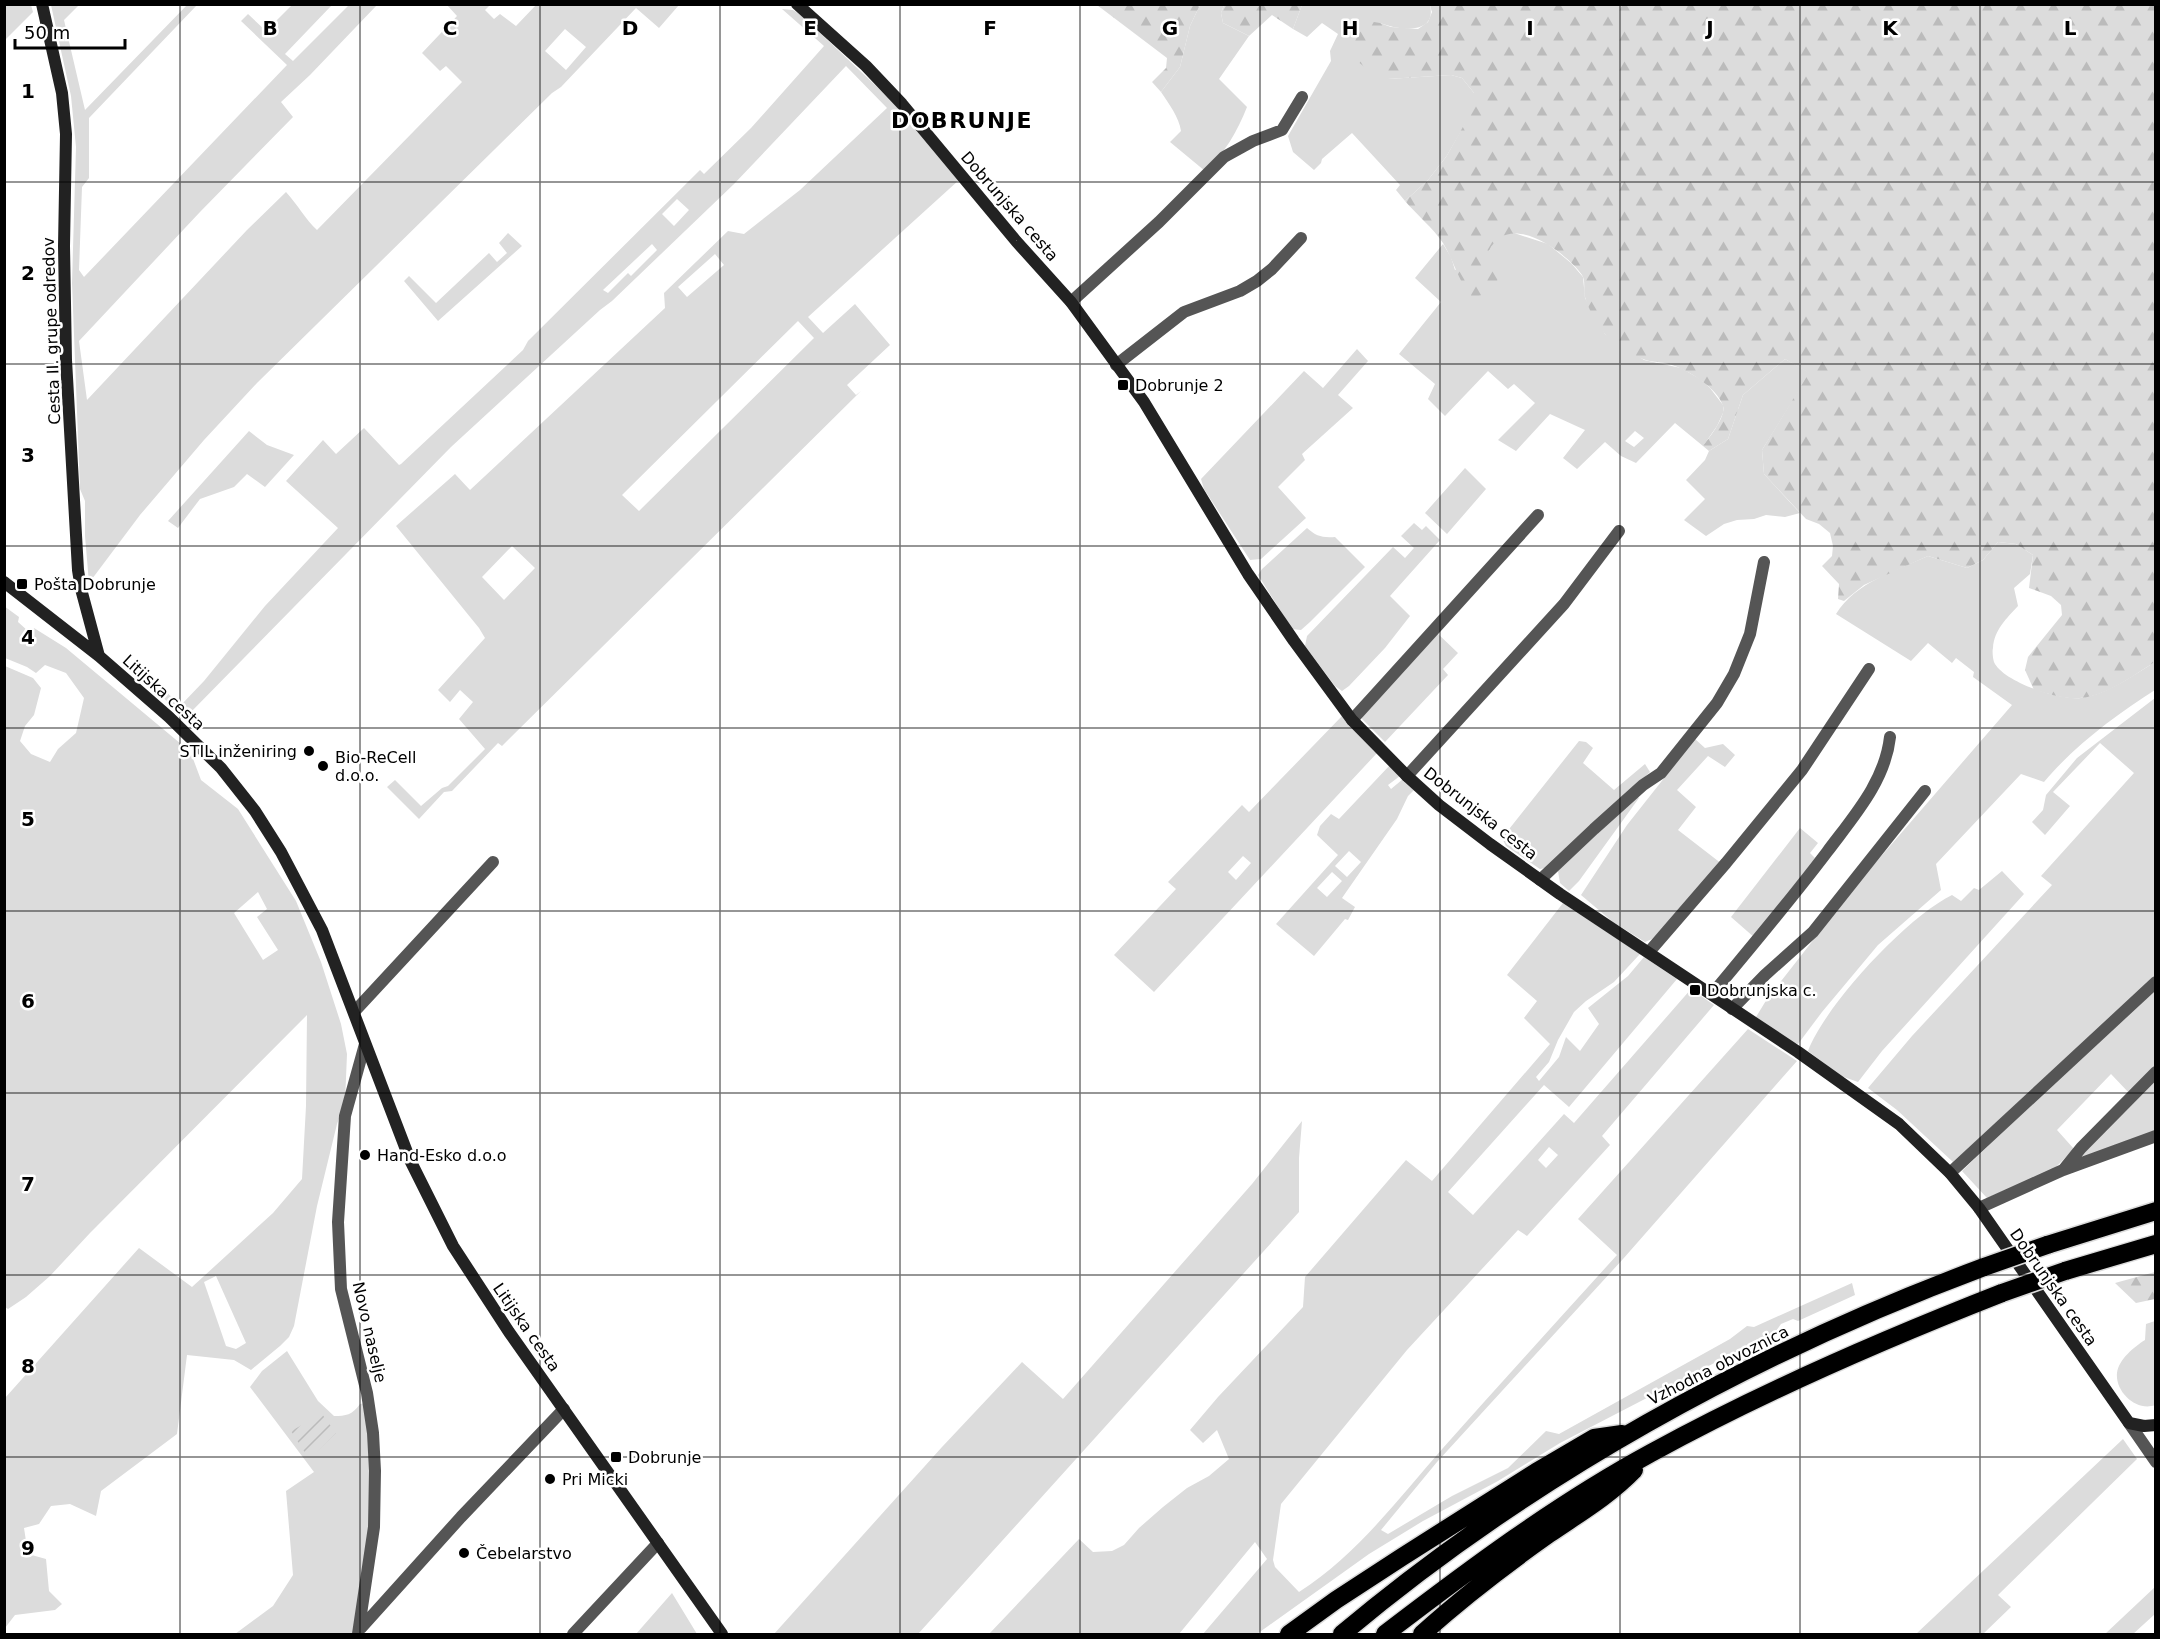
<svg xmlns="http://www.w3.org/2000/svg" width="2160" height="1639" viewBox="0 0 2160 1639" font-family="'DejaVu Sans',sans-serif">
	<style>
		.green { fill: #dcdcdc; fill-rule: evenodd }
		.forest { fill: url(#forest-firs) }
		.garden { fill: url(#garden-furrows) }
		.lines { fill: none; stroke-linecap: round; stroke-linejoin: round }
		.highway-casing { stroke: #dbdbdb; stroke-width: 21 }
		.street { stroke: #555; stroke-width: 12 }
		.secondary { stroke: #222; stroke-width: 12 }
		.highway { stroke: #000; stroke-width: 18 }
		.highway-bridge-casing { stroke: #dbdbdb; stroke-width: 21; stroke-linecap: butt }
		.highway-bridge { stroke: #000; stroke-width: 18 }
		.grid { fill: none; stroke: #000; stroke-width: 1.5; stroke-opacity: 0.55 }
		.poi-dot { fill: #000; stroke: #fff; stroke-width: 2 }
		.labels { text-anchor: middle; stroke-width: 5; stroke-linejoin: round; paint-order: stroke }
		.street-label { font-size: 16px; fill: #000; stroke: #fff }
		.poi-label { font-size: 16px; fill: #000; stroke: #fff; text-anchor: start }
		.district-label { font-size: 22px; font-weight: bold; letter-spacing: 1.5px; fill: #000; stroke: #fff }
		.grid-label { font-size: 20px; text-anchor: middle; font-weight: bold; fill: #000; stroke: #fff; stroke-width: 5; stroke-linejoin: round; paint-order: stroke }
	</style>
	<defs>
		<pattern id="forest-firs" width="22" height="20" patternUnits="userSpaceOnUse" patternTransform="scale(1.5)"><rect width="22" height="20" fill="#dcdcdc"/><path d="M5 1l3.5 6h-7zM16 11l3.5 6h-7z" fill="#bbb"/></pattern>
		<pattern id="garden-furrows" width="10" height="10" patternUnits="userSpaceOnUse" patternTransform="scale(1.5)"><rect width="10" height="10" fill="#dcdcdc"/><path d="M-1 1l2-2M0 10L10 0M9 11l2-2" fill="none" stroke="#bbb"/></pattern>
	</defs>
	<rect width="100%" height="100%" fill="#fff"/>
	<path class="green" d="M5,4L31,5L33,12L5,40Z
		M51,5H79L64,20L85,110L187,5H197L89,118V178L82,187L79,270L84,277L287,65L241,21L248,14L266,31L292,5H332L285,54L293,61L349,5H377L310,75L281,102L293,117L200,212L79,341L87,400L247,230L286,192C298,205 305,219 317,230L462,82L446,66L440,71L422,53L457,16L447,5H490L485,10L494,19L500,14L516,26L536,5H679L659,28L636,8L561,87L552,93L257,383L204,440L140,515L89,583L85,536V501L80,489L72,283L76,147L71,96ZM565,29L586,47L566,70L545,51Z
		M1200,5H1224L1221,13L1223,23L1249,36L1219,79L1247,107C1237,132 1225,153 1205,171L1170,142L1181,131C1179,117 1169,104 1161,92L1180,67L1190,26Z
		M1302,5H1430C1437,36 1398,30 1380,23L1388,79L1451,75L1462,78L1474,93V109L1446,157L1428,180L1405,201L1396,190L1400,185L1352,133L1322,159L1321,163L1314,170L1293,152L1288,136L1331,61L1330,51L1338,34L1322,23L1307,37L1293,29Z
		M782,9L793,10L801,15L893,102L959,180L808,317L823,333L855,304L890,345L847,385L856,395L861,391L502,746L498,743L452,791L444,792L419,819L387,787L395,780L421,806L442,788L448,786L485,749L459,719L473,702L460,690L450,702L438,690L485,638L479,628L396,526L455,474L470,490L665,308L664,293L728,231L744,234L800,190L887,108L846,66L734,184L612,301L600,310L451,447L190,713L203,725L199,728L137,676L142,671L181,705L204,681L265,606L338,528L286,481L323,440L336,454L364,428L399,465L401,464L523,350L528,341L700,170L704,174L751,128L824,46ZM677,199L689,210L674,226L662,214ZM652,244L657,250L631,276L628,273L608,293L603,290ZM715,254L724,265L687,297L678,287ZM798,321L814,338L639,511L622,495ZM512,546L535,568L504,600L482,577Z
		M508,233L522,246L438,321L404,281L409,276L436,303L489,253L497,262L507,253L499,243Z
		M1514,233L1548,244L1571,263L1583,277L1585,298L1605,334L1644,360L1681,368L1700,379L1710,388L1723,405V413L1717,426L1703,446L1675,423L1636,463L1621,456L1605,442L1577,469L1563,458L1585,430L1550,414L1516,451L1498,440L1535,403L1514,384L1508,389L1488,371L1445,416L1428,399L1435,384L1399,354L1441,302L1415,278L1443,244L1451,257L1455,270L1489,251L1494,241L1503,234ZM1635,431L1644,438L1634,447L1625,441Z
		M1357,349L1368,361L1338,395L1353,408L1302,454L1305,460L1278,487L1306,518L1261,559L1250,560L1204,489L1201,479L1304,371L1323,388Z
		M1785,359L1810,373L1762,450L1764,474L1800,513L1785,517L1766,515L1754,519L1737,520L1724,524L1706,536L1684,520L1705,499L1686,480L1705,460L1709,451L1728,439L1743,395Z
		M249,431L267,445L294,455L265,487L247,474L234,487L200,499L178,528L168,521Z
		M1465,468L1486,489L1447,534L1425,513Z
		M1414,523L1422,530L1426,526L1440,540L1390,596L1410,616L1385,648L1349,686L1342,691L1335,686L1305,646L1307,636L1393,547L1405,558L1414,548L1401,536Z
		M1307,528C1316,536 1322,538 1335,537L1365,567L1310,622L1301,630L1292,629L1258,575L1262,569Z
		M1998,542L2016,544L2033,555L2030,574L2014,588L2018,606C2007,618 1994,630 1993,648C1992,651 1993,659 1994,662C2003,682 2061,701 2081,698C2108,694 2132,676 2155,662V690C2117,714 2073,747 2044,782L2021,774L1936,864L1941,890L1878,945L1822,1012L1798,1044L1791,1042L1756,1017L1767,999L1858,883L2012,705L1973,677L1974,672L1956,658L1952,663L1928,643L1911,661L1836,614C1856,582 1895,571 1928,556L1967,568L1983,560Z
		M4,606L19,617L18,622L28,631L34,628L66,648L181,744L192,756L201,780L238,809L296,901L321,962L341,1024L347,1054L345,1102L337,1124L317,1206L294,1326L289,1337L280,1346L251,1370L234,1360L187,1355L177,1434L101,1491L96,1516L70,1504L51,1506L39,1524L24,1528L28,1554L46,1559L49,1591L62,1604L55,1610L15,1615L5,1628V1398L139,1248L192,1287L273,1213L302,1179L306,1106L307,1015L90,1233L50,1276L26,1297L8,1309L5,1307V666L33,678L41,688L34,715L25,726L20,741L31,754L50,762L58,749L76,733L84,698L66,673L45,665L36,673L27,667L5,658ZM258,892L267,909L257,917L278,950L263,960L234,913ZM216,1276L246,1343L236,1349L226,1346L204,1282Z
		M1436,632L1458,653L1443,669L1448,675L1385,742L1362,719L1363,713Z
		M2155,698V976L1953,1162L1897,1110L1868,1088L1912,1036L2052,885L2041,876L2134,773L2100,743L2053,792L2070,806L2045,835L2032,822L2043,810L2046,795L2077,758Z
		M1343,715L1377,753L1154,992L1114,955L1176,889L1168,882L1242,805L1249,812ZM1243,856L1251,863L1236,880L1228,872Z
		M1695,739L1705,748L1723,744L1735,755L1725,767L1708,756L1677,790L1696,807L1678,830L1722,864L1652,939L1645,942L1613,922L1581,895L1627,825Z
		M1579,741L1586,742L1593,748L1583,763L1614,790L1645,764L1650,772L1550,867L1540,869L1506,846L1502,838Z
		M1390,765L1400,776L1388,785L1391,789L1403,779L1414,790L1408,796L1397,819L1342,898L1355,907L1348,920L1345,919L1314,956L1276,924L1338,855L1317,835L1320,826L1331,814L1339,819ZM1349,851L1361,862L1347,877L1335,866ZM1332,872L1342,881L1327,897L1317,888Z
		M1636,795L1639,798L1579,881L1569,891L1560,883L1558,871L1571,855Z
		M1800,828L1818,843L1810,853L1815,858L1755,938L1731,917Z
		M2002,871L2024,894L1882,1051L1858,1082L1841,1076L1808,1051C1826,1004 1907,917 1952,895L1961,901L1974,888L1979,890Z
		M1563,903L1640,954L1614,982L1586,1001L1574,1012L1558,1040L1549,1062L1536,1077L1539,1081L1559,1057L1566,1037L1580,1051L1599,1024L1588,1008L1628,976L1644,957L1677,979L1569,1107L1544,1085L1448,1192L1473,1215L1564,1114L1574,1123L1691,989L1714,1005L1602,1136L1610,1145L1527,1236L1518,1230L1407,1350L1281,1504L1273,1560L1275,1567L1299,1592C1357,1555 1398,1499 1443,1448C1501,1383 1559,1319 1617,1255L1578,1219L1748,1029L1797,1061L1623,1259L1437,1462L1381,1530L1388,1534L1452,1496L1508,1468L1546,1431L1559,1434L1730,1339L1747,1326L1754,1327L1852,1283L1855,1295L1798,1321L1793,1319L1781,1324L1776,1331L1560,1443L1498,1481L1423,1521L1369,1554L1257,1634H1203L1267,1559L1255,1542L1179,1634H989L1079,1539L1093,1552L1112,1551L1124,1545L1139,1528L1163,1507L1187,1488L1209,1476L1229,1459L1217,1430L1203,1443L1190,1430L1218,1397L1303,1307L1305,1277L1406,1160L1432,1181L1550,1044L1524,1018L1537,1001L1507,975ZM1549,1147L1558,1155L1546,1168L1538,1160Z
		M2155,987V1070L2130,1094L2111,1074L2057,1130L2074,1149L2054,1169L1987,1198L1962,1171Z
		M2155,1079V1132L2084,1158L2081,1155Z
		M1302,1121L1299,1158V1212L918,1634H774L942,1447L1022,1362L1063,1399L1252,1184Z
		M2155,1321V1405C2137,1412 2115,1392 2117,1373C2119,1359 2134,1347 2145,1340L2146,1324Z
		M287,1351L318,1401L334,1416C346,1416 352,1415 360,1404L366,1403L375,1477L355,1634H235L273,1606L293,1575L286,1491L314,1472L250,1387L262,1371Z
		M2123,1439L2137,1459L1998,1595L2011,1607L1983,1634H1916Z
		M2155,1587V1614L2133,1634H2105Z
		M672,1593L697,1634H636Z"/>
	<path class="forest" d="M1097,5H1200L1190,26L1180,67L1161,92L1152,82L1166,68L1167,58Z
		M1224,5V4L1302,5L1293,29L1272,15L1249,36L1223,23L1221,13Z
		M1430,5H2155V662C2132,676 2107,696 2080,698C2066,700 2047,693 2034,690L2025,670L2028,657L2062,615L2061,605L2051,596L2029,588L2033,555L2016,544L1998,542L1983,560L1967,568L1928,556L1864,585L1844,601L1838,599L1839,584L1822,566L1832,556L1833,546L1830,533L1819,524L1806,519L1764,474L1762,450L1809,373L1785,359L1743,395L1728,439L1709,451L1703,446C1709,438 1726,417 1723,406C1717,387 1684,367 1665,363C1658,362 1650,362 1643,359C1633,355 1611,341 1605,334C1597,325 1588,308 1585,297C1583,290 1586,281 1582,275C1565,251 1508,210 1489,251L1502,271C1495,287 1489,296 1472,297C1458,281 1454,261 1443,243C1433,228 1417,215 1405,201L1428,180L1446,157L1473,109L1474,93L1462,78L1451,75L1388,79L1371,72L1357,61L1350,48L1347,37L1353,25L1362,20L1380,23L1391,27L1418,29L1428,22L1432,12Z
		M2155,1272V1299L2136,1303L2115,1283Z"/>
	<path class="garden" d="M322,1414L336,1433L309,1459L291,1431Z"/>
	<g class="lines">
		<g class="highway-casing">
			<path id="highway" d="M2047,1245L2156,1211
				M2065,1271L2156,1244
				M1289,1634L1336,1600L1402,1557L1536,1472L1594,1438L1622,1434
				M1342,1634C1531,1475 1753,1353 1984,1267
				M1385,1634C1470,1569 1557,1504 1651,1453C1764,1391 1882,1340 2002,1293
				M1422,1634C1462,1598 1505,1565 1549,1534C1578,1514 1609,1496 1634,1470"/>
		</g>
		<path class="street" d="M1071,302L1159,222L1224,157L1253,141L1282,130L1302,97
			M1116,365L1184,312L1240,291L1257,281L1272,269L1301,238
			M1352,720L1538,515
			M1407,776L1564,604L1619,531
			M1540,880L1594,829L1643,785L1661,773L1717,703L1734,674L1750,634L1764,562
			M1649,952L1726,863L1802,770L1869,669
			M1712,994C1751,947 1790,901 1827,852C1853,817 1885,782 1890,737
			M1732,1009L1765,975L1813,932L1925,791
			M354,1012L493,862
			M2064,1169L2081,1148L2156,1072
			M1950,1173L2156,982
			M1979,1208L2063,1170L2156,1136
			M2129,1423L2156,1462
			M361,1628L461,1517L564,1409
			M358,1634L374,1527L375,1471L373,1433L367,1393L341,1289L338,1222L345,1116L365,1044
			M573,1634L658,1543"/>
		<path class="secondary" d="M42,4L62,93L66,134L64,246L66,360L78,570L81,589L99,656
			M797,4L866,66L902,104L1016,241L1071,302L1144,402L1248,574L1294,641L1352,720L1407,776L1439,805L1490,844L1560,894L1798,1052L1899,1124L1950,1173L1979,1208L2129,1423L2144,1426L2156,1425
			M4,582L99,656L169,717L221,768L255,811L281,852L322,930L410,1160L453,1246L509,1332L722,1634"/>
		<use href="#highway" class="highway"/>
		<g class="highway-bridge-casing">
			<path id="highway-bridge" d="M1984,1267L2047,1245
				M2002,1293L2065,1271"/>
		</g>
		<use href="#highway-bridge" class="highway-bridge"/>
	</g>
	<path class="grid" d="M180,4V1634M360,4V1634M540,4V1634M720,4V1634M900,4V1634M1080,4V1634M1260,4V1634M1440,4V1634M1620,4V1634M1800,4V1634M1980,4V1634M4,182H2156M4,364H2156M4,546H2156M4,728H2156M4,911H2156M4,1093H2156M4,1275H2156M4,1457H2156"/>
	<g class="poi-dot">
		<rect x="1117" y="379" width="12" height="12" rx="3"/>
		<rect x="16" y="578" width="12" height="12" rx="3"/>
		<circle cx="309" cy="751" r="6"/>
		<circle cx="323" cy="766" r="6"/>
		<rect x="1689" y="984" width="12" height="12" rx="3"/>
		<circle cx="365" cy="1155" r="6"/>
		<rect x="610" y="1451" width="12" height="12" rx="3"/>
		<circle cx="550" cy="1479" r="6"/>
		<circle cx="464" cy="1553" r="6"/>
	</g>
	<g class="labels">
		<g class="street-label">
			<text transform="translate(1010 206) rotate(49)" y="6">Dobrunjska cesta</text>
			<text transform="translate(51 331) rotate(-92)" y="6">Cesta II. grupe odredov</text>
			<text transform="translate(164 692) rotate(42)" y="6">Litijska cesta</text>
			<text transform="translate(1481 813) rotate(38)" y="6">Dobrunjska cesta</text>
			<text transform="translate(2054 1287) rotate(55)" y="6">Dobrunjska cesta</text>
			<text transform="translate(527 1327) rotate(55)" y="6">Litijska cesta</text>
			<text transform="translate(370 1332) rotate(77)" y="6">Novo naselje</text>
			<text transform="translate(1718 1365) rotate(-27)" y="6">Vzhodna obvoznica</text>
		</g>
		<g class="poi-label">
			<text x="1135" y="391">Dobrunje 2</text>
			<text x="34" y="590">Pošta Dobrunje</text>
			<text x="297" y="757" text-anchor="end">STIL inženiring</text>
			<text x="335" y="763">Bio-ReCell<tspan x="335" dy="18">d.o.o.</tspan></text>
			<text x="1707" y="996">Dobrunjska c.</text>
			<text x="377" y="1161">Hand-Esko d.o.o</text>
			<text x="628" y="1463">Dobrunje</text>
			<text x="562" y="1485">Pri Micki</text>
			<text x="476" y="1559">Čebelarstvo</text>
		</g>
		<g class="district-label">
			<text x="962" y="128">DOBRUNJE</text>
		</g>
	</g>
	<g class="grid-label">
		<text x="270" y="35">B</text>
		<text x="450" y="35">C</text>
		<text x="630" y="35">D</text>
		<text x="810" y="35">E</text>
		<text x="990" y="35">F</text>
		<text x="1170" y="35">G</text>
		<text x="1350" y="35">H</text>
		<text x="1530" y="35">I</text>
		<text x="1710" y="35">J</text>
		<text x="1890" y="35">K</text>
		<text x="2070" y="35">L</text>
		<text x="28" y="98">1</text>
		<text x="28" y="280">2</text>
		<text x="28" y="462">3</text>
		<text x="28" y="644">4</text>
		<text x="28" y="826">5</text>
		<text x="28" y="1008">6</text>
		<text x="28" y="1191">7</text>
		<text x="28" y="1373">8</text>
		<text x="28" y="1555">9</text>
	</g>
	<rect width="2160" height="1639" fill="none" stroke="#000000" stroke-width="12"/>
	<path d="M15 39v9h110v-9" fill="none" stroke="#000000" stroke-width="3"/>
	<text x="24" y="39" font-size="18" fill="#000000" stroke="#ffffff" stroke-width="4.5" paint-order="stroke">50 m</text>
</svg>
